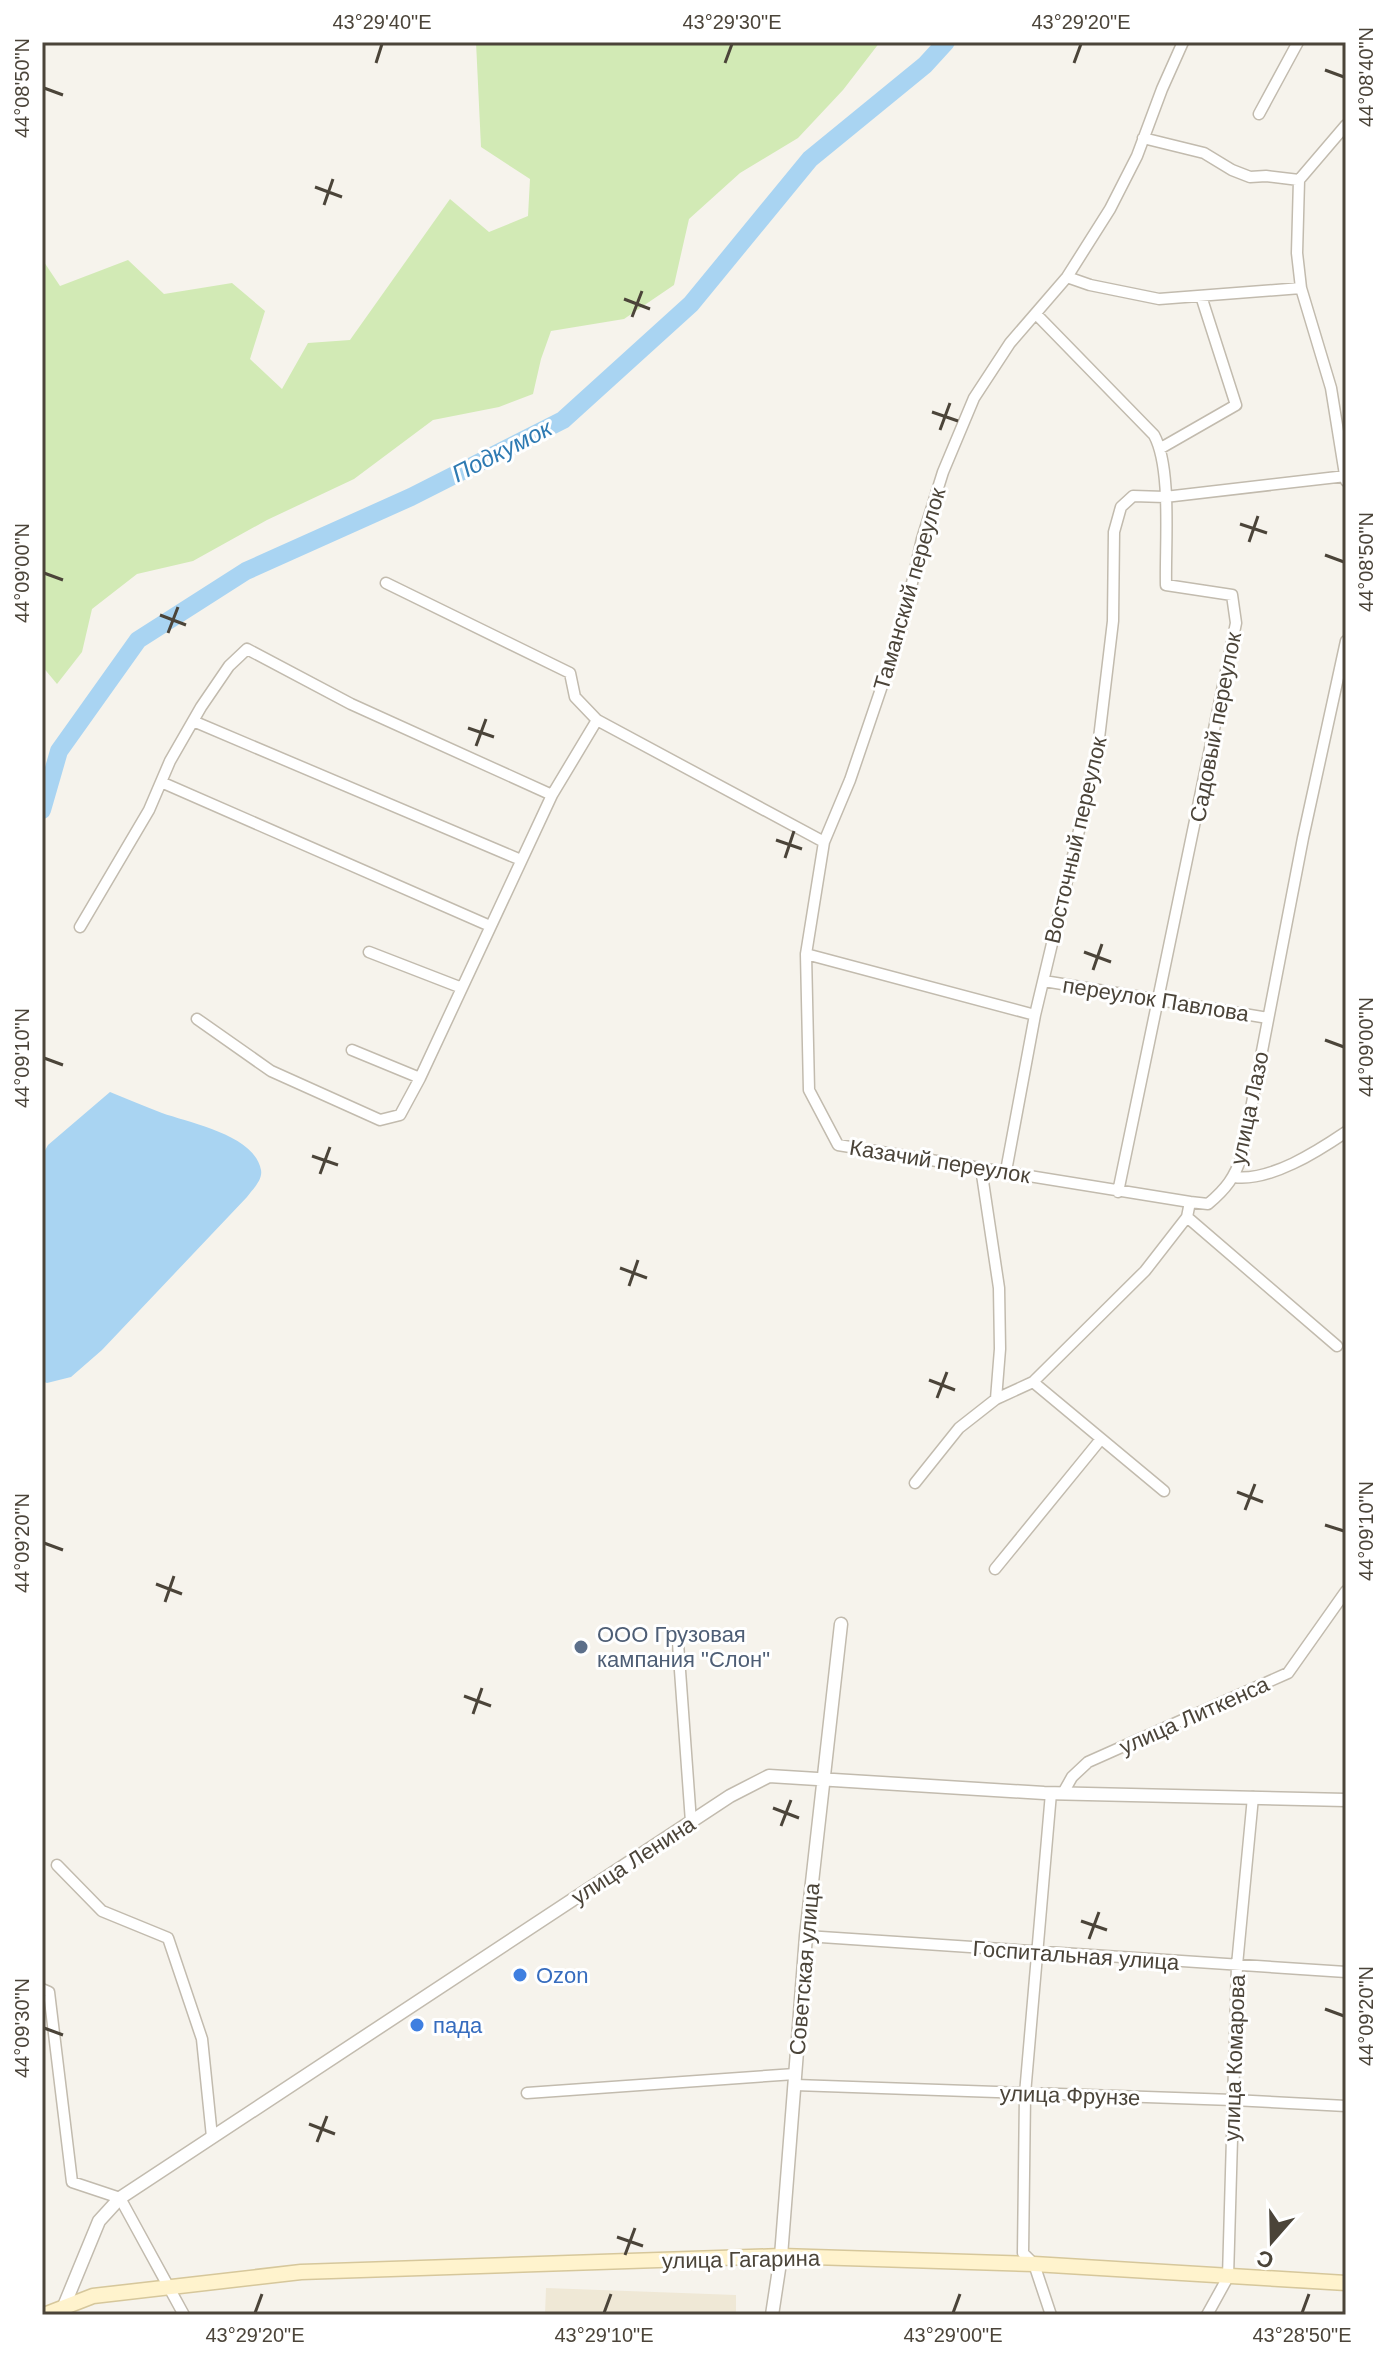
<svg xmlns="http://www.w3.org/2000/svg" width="1388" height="2357" viewBox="0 0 1388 2357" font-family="Helvetica,sans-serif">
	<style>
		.education { fill: #efe8d6 }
		.green { fill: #d2eab5 }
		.water { fill: #a9d4f2 }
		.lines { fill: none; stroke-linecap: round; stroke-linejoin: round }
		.river { stroke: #a9d4f2; stroke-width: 18 }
		.minor-casing { stroke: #c2bbae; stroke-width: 13 }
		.tertiary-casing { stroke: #c2bbae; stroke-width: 15 }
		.secondary-casing { stroke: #d6c79b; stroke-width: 17 }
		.minor { stroke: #fff; stroke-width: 10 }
		.tertiary { stroke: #fff; stroke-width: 12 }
		.secondary { stroke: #fff3cd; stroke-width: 14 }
		.ticks { fill: none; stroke: #4b4439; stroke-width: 3 }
		.service-dot { fill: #5c6f8a; stroke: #fff; stroke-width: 3 }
		.shop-dot { fill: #3f7fe0; stroke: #fff; stroke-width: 3 }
		.labels { text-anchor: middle; stroke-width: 6; stroke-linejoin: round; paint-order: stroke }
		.street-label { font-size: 22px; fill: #4b4439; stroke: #fff }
		.service-label { font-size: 22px; fill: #4e5e75; stroke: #fff; text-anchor: start }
		.shop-label { font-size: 22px; fill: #366cbe; stroke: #fff; text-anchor: start }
		.water-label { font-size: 24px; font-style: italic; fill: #2e7ab2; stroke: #fff }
		.neatline { fill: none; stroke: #4b4439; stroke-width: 3 }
		.ticks-label { font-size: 20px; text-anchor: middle; fill: #4b4439 }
	</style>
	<rect width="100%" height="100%" fill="#f6f3ec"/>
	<path class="education" d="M546,2288L736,2295V2315H545Z"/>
	<path class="green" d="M476,42H880L843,90L798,138L740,173L689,219L674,285L624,319L551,331L541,359L533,394L499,407L433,420L354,479L267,520L193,561L137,574L92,609L82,652L57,684L42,666V259L60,286L128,260L164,294L232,283L265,311L250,359L282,389L308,343L350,340L450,199L489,232L528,216L530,179L481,147Z"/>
	<path class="water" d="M110,1092C127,1099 144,1106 162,1113C190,1123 255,1135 261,1170C263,1180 252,1190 247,1197L102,1350L71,1377L47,1383L42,1381V1156L48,1145Z"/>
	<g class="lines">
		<path class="river" d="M42,810L59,751L138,640L246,571L411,497L563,420L691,304L810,159L925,65L946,42"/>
		<g class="minor-casing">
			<path id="minor" d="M1259,114L1298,42
				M1346,125L1299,180L1297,253L1301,288L1331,388L1346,481
				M1143,138L1204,153L1232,170L1250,177L1266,176L1299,180
				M1067,277L1090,285L1159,299L1301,288
				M1036,314L1154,435C1172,468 1165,545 1166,585L1232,595L1236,623L1118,1192
				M1161,448L1236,405L1201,296
				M386,583L570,673L575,697L597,720
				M193,721L521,860
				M161,782L490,926
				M80,927L149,810L170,761L201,707L229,666L247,649L351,704L552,795
				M369,952L462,988
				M806,954L809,1090L838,1145L1190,1202
				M1044,981L1268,1018
				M1035,1015L806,954L824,842L850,780L902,627L922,539L943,472L974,398L1010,343L1067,277L1110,209L1137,156L1162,89L1183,42
				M197,1019L271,1071L380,1120L400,1115L420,1078L552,795L597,720L824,842
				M352,1050L420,1078
				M981,1168L999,1288L1000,1349L996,1399
				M1006,1171L1035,1015L1097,755L1113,621L1114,532L1121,507L1133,496L1165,497L1346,476
				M1234,1177C1270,1182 1318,1151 1346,1132
				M1187,1217L1337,1346
				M1033,1382L1164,1491
				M915,1483L959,1428L996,1399L1033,1382L1145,1271L1187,1217L1190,1202L1208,1204C1226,1189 1235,1177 1242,1155L1303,838L1346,641
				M995,1569L1101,1439
				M678,1643L691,1822
				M1051,1793L1025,2094L1023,2253L1034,2264L1051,2315
				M1063,1793L1072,1777L1088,1762L1288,1673L1346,1591
				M57,1865L102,1911L168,1938L202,2039L212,2137
				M806,1936L1346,1972
				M42,1989L49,1992L72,2182L120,2198L184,2315
				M795,2085L1233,2100L1346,2106
				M527,2093L795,2074
				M1207,2315L1228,2277L1237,1965L1253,1797"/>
		</g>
		<g class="tertiary-casing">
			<path id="tertiary" d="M64,2306L99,2221L120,2198L730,1796L769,1776L1044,1793L1346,1800
				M772,2315L781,2256L806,1936L841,1624"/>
		</g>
		<g class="secondary-casing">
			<path id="secondary" d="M44,2315L93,2296L301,2272L781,2256L1034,2264L1346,2283"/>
		</g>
		<use href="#minor" class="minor"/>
		<use href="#tertiary" class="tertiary"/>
		<use href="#secondary" class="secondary"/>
	</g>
	<path class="ticks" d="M376,63L382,44M725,63L732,44M1074,63L1081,44M1325,70L1344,77M44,88L63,95M315,187L342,197M324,205L333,179M624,299L650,309M632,317L642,291M932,412L958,421M940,430L950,403M1240,524L1267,533M1249,542L1258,516M1325,555L1344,562M44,573L63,580M160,615L186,625M168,633L178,607M468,728L494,737M476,746L486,719M776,840L802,849M785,858L794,831M1084,952L1111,962M1093,970L1102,944M1325,1040L1344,1047M44,1058L63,1065M312,1156L338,1165M320,1174L330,1147M620,1268L647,1278M629,1286L638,1260M929,1380L955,1390M937,1398L947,1372M1237,1492L1263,1502M1245,1510L1255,1484M1325,1525L1344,1531M44,1543L63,1550M156,1584L182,1594M165,1602L174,1576M464,1696L491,1706M473,1714L482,1688M773,1808L799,1818M781,1826L791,1800M1081,1921L1107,1930M1089,1939L1099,1912M1325,2009L1344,2016M44,2028L63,2035M309,2124L335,2134M317,2142L327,2116M617,2237L643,2246M625,2255L635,2228M255,2313L262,2294M604,2313L611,2294M953,2313L960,2294M1302,2313L1309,2294"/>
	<circle class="service-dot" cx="581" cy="1647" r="8"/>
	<g class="shop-dot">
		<circle cx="520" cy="1975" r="8"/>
		<circle cx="417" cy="2025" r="8"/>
	</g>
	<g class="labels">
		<g class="street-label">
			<text transform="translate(909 589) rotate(-74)" y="8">Таманский переулок</text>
			<text transform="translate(1215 727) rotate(-79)" y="8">Садовый переулок</text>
			<text transform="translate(1075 840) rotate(-77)" y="8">Восточный переулок</text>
			<text transform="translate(1156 999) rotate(9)" y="8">переулок Павлова</text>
			<text transform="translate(1249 1108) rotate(-78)" y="8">улица Лазо</text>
			<text transform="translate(940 1161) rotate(9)" y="8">Казачий переулок</text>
			<text transform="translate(1194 1715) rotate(-24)" y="8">улица Литкенса</text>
			<text transform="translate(633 1860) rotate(-33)" y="8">улица Ленина</text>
			<text transform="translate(1076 1955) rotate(4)" y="8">Госпитальная улица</text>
			<text transform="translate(804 1969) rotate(-85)" y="8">Советская улица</text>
			<text transform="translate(1234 2058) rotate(-88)" y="8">улица Комарова</text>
			<text transform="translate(1070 2095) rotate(2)" y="8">улица Фрунзе</text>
			<text transform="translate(741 2259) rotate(-1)" y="8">улица Гагарина</text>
		</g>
		<g class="service-label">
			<text x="597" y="1642">ООО Грузовая<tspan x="597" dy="25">кампания "Слон"</tspan></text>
		</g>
		<g class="shop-label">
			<text x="536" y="1983">Ozon</text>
			<text x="433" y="2033">пада</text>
		</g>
		<g class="water-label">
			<text transform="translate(502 451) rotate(-27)" y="8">Подкумок</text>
		</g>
	</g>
	<rect width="1388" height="2357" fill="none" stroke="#ffffff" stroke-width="88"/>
	<g transform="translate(1272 2241) rotate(200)" stroke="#ffffff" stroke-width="6" paint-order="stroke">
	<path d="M0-6L14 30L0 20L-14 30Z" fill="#4b4439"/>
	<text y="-12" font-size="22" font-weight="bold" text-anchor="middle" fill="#4b4439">С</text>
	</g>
	<rect x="44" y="44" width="1300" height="2269" class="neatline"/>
	<g class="ticks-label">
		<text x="382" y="29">43°29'40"E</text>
		<text x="732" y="29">43°29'30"E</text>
		<text x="1081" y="29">43°29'20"E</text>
		<text transform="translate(1366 77) rotate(-90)" y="7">44°08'40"N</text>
		<text transform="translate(22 88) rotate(-90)" y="7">44°08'50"N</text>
		<text transform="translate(1366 562) rotate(-90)" y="7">44°08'50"N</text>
		<text transform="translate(22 573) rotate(-90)" y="7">44°09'00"N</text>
		<text transform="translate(1366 1047) rotate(-90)" y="7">44°09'00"N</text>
		<text transform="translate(22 1058) rotate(-90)" y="7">44°09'10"N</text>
		<text transform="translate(1366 1531) rotate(-90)" y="7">44°09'10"N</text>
		<text transform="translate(22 1543) rotate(-90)" y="7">44°09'20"N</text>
		<text transform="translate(1366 2016) rotate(-90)" y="7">44°09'20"N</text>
		<text transform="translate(22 2028) rotate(-90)" y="7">44°09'30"N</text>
		<text x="255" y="2342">43°29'20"E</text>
		<text x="604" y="2342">43°29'10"E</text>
		<text x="953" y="2342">43°29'00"E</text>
		<text x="1302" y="2342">43°28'50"E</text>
	</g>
</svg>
